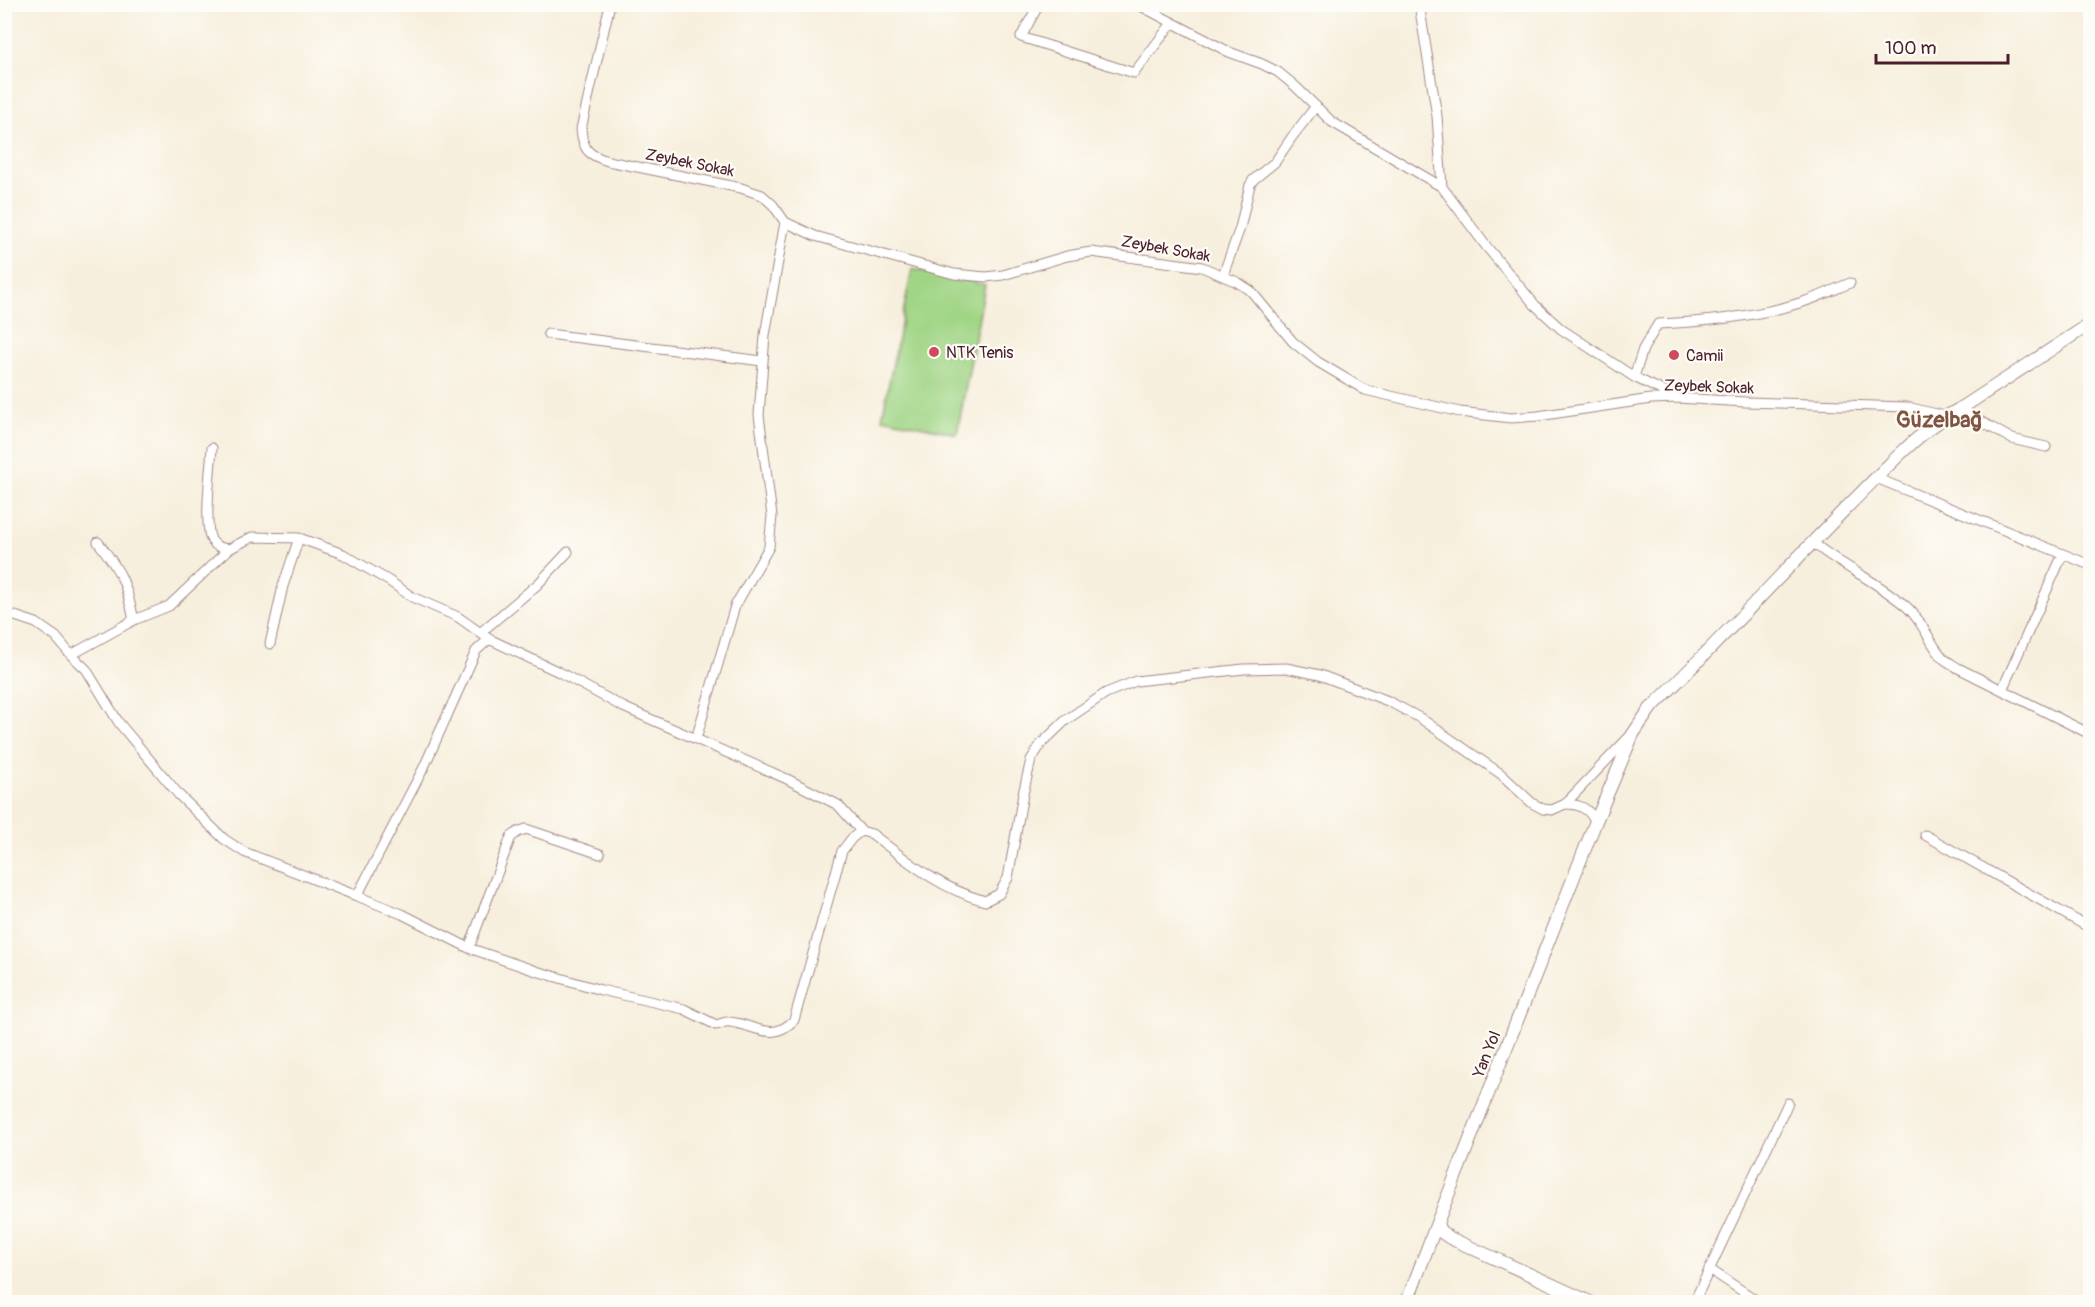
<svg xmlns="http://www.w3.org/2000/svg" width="2095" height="1307" viewBox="0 0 2095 1307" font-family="Pangolin,sans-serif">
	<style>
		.grass { fill: #a1d586; stroke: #767a58; stroke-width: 1.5 }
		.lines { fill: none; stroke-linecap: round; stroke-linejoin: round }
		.street-casing { stroke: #a08784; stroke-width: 11 }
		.secondary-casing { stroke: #a08784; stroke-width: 14 }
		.street { stroke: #fff; stroke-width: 9 }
		.secondary { stroke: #fff; stroke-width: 12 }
		.poi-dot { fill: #d1495b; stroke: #fdfcf7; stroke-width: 2 }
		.labels { text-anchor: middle; stroke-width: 4.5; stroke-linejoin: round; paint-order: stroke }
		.street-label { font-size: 16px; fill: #4a1f2b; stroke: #fdfcf7 }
		.poi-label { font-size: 16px; fill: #4a1f2b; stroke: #fdfcf7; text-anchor: start }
		.district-label { font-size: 22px; font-weight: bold; fill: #815442; stroke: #fdfcf7 }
	</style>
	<rect width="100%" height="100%" fill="#fdfcf7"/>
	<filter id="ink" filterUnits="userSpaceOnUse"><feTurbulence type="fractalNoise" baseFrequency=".0167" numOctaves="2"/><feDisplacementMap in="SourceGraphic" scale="12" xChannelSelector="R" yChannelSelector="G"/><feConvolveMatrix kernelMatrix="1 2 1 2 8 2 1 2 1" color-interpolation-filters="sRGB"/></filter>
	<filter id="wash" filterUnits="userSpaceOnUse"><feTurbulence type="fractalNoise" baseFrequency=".008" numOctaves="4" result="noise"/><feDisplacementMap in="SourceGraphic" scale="24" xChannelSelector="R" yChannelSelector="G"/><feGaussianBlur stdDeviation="1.35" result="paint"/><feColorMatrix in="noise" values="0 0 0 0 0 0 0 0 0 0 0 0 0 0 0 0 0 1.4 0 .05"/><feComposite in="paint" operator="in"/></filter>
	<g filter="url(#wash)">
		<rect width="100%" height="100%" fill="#f7efdd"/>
		<path class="grass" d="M912,269L985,285L957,434L882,418Z"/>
	</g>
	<g filter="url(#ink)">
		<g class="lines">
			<g class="street-casing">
				<path id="street" d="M610,4L581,129C583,150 588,155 608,161L741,188L762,195L773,205L785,222L815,236L954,274L986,277L1003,275L1067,256L1091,252L1202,267L1237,282L1251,291L1293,342L1318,362L1365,390L1460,412L1485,415L1511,418L1538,416L1651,399L1677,398L1746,402L1907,407L1945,416
					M1039,4L1021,37L1134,73L1172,23
					M1137,4L1229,52L1262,64L1278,72L1295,86L1332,122L1442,187
					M1419,4L1437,116L1442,187L1486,246L1535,305L1561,329L1634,377L1675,397
					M1223,275L1240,228L1250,185L1253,180L1275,162L1292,137L1316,106
					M548,334L762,361
					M1634,377L1643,349L1658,324C1707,322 1756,317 1803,302C1819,297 1835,289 1850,283
					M1963,407L1971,416L2012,439L2046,447
					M212,448C211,466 203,529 212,541C216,547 222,548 229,549
					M1876,478L2090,565
					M98,542C122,573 126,583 134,620
					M1812,542C1842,567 1879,582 1908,608C1924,623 1930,644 1943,658C1947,662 1954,665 1958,668L2090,734
					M4,616H15L36,623L56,637L71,655L86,669L119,723L179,795L224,839L244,852L357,896L424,767L476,651L489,639L559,672L623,707L787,779L838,805L861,831
					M480,633L538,584L568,552
					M270,644L283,586L299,538
					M71,655L134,620L169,606L229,549L252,537L299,538L343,554L389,581L412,597L458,617L489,639
					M2002,690L2063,554
					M696,739L735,606L769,547L772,516L759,415L765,335L785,222
					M1565,804C1581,804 1588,809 1596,821
					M1925,835L2090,928
					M357,896L402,914L469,948L536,971L601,990L684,1009L716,1025C721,1024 726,1021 730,1022C756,1025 772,1043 794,1020L842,851L852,838L861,831L872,834C910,863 939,888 985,901L999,894L1008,878L1023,794L1031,760L1041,744L1066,720L1106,693L1136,681L1244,669L1286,668L1320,675L1388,701L1420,718L1501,774L1532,803L1543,809L1552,810L1565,804L1630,736
					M469,948L511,837L518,832L526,829L600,854
					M1709,1269L1759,1302
					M1694,1302L1788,1103"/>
			</g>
			<g class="secondary-casing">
				<path id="secondary" d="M1407,1302L1437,1223
					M1590,1302L1450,1238L1440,1231L1437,1223L1596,821L1633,734L1650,709C1718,643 1782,573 1849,505C1884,471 1919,429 1963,407L2090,324"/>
			</g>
			<use href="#street" class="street"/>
			<use href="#secondary" class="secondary"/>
		</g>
	</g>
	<g class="poi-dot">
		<circle cx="934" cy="352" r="6"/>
		<circle cx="1674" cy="355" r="6"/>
	</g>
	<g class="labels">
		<g class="street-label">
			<text transform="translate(690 162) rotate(11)" y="6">Zeybek Sokak</text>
			<text transform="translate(1166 248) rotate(10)" y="6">Zeybek Sokak</text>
			<text transform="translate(1709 386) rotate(2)" y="6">Zeybek Sokak</text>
			<text transform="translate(1486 1054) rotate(-68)" y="6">Yan Yol</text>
		</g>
		<g class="poi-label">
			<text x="946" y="358">NTK Tenis</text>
			<text x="1686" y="361">Camii</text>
		</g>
		<g class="district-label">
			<text x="1939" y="427">Güzelbağ</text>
		</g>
	</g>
	<rect width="2095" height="1307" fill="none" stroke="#fdfcf7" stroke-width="24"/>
	<path d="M1876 54v9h132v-9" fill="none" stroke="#4a1f2b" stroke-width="3"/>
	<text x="1885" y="54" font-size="18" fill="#4a1f2b" stroke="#fdfcf7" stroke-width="4.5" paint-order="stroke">100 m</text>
</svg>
